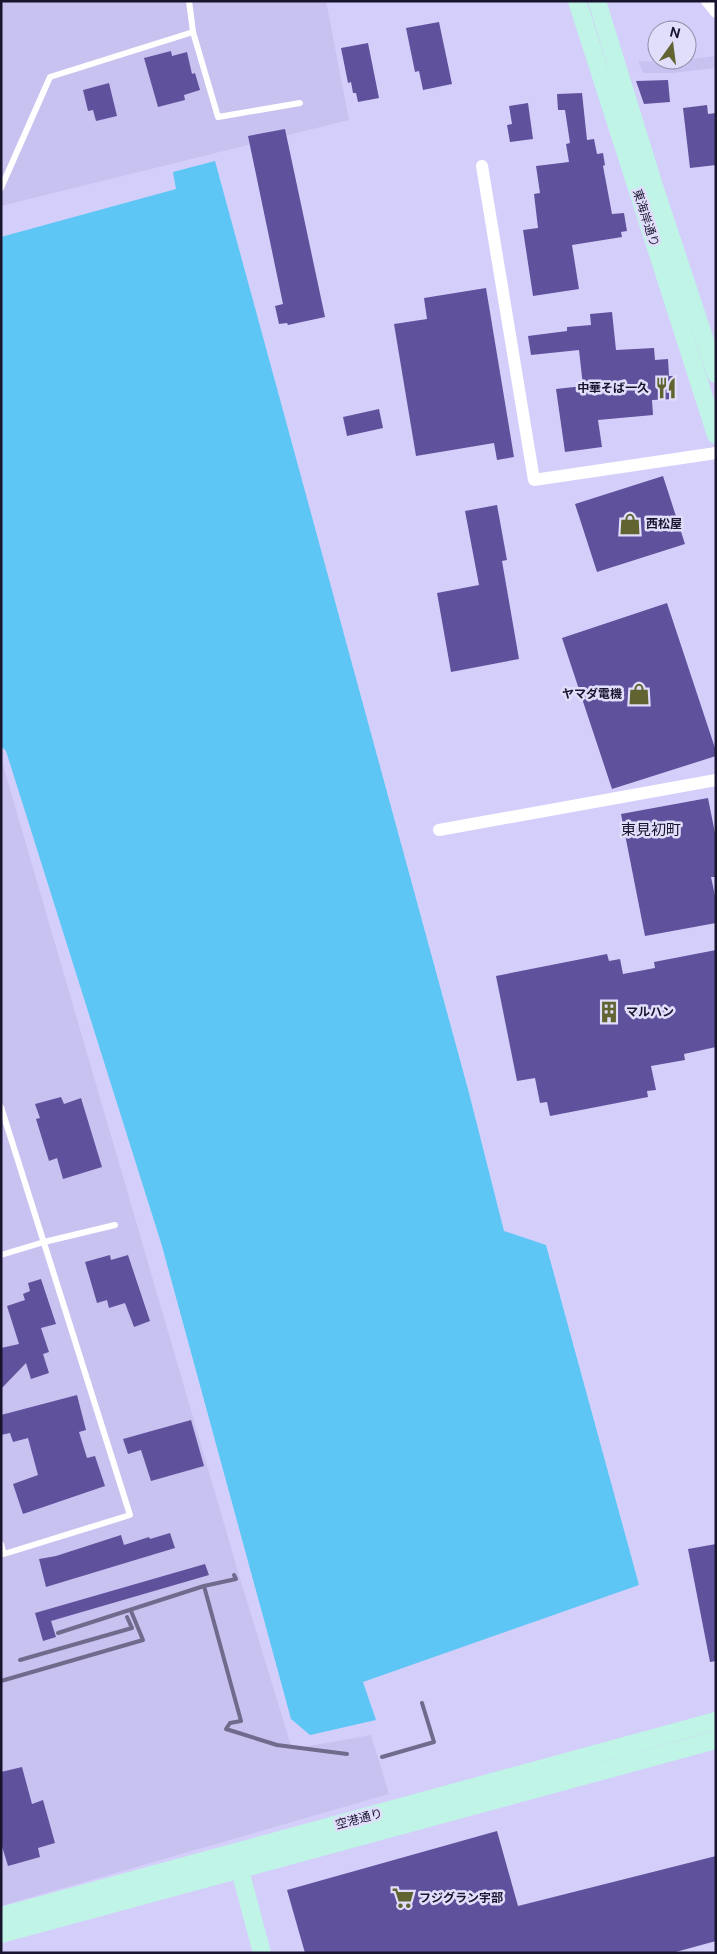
<svg xmlns="http://www.w3.org/2000/svg" width="717" height="1954" viewBox="0 0 717 1954" font-family="'DM Sans','Noto Sans JP',sans-serif">
	<style>
		.built { fill: #c8c2f1 }
		.water { fill: #5ec6f5 }
		.building { fill: #60519c }
		.lines { fill: none; stroke-linecap: round; stroke-linejoin: round }
		.lane { stroke: #fff; stroke-width: 6 }
		.street { stroke: #fff; stroke-width: 12 }
		.secondary { stroke: #bff4e7; stroke-width: 18 }
		.rail { stroke: #706b8d; stroke-width: 4 }
		.labels { text-anchor: middle; stroke-width: 5; stroke-linejoin: round; paint-order: stroke }
		.street-label { font-size: 12px; fill: #19142d; stroke: #e1defb }
		.poi-label { font-size: 12px; font-weight: bold; fill: #19142d; stroke: #e1defb; text-anchor: start }
		.quarter-label { font-size: 15px; fill: #19142d; stroke: #e1defb }
	</style>
	<rect width="100%" height="100%" fill="#d4cffa"/>
	<path class="built" d="M1,1H326L349,120L1,206Z
		M716,56V68L673,73H643L638,61L664,62Z
		M1,758L239,1575L292,1749L371,1735L389,1794L1,1906Z"/>
	<path class="water" d="M215,161L469,1093L504,1231L546,1245L639,1585L363,1682L376,1720L310,1735L291,1719L162,1246L6,751L1,746V237L176,189L173,172Z"/>
	<path class="building" d="M439,22L452,84L423,90L419,71L415,72L406,28Z
		M368,43L379,98L358,102L356,93H353L351,82L348,83L341,48Z
		M171,51L172,56L187,52L192,74L195,73L200,90L184,95L185,100L158,107L144,58Z
		M668,80L670,102L644,104L636,81Z
		M109,83L117,116L96,121L93,110L88,111L83,90Z
		M582,93L587,140L594,139L597,154L603,153L605,165L603,166L612,214L624,213L627,231L621,232L622,237L572,245L579,289L533,296L523,230L538,228L534,194L540,193L536,166L569,162L566,144L570,143L565,110H558L557,94Z
		M528,103L533,139L510,142L507,125L512,124L509,106Z
		M707,105L708,114L716,113V165L690,168L683,108Z
		M285,129L325,317L288,325L287,323L279,324L275,306L283,304L248,136Z
		M486,288L514,457L497,460L494,443L416,456L394,324L427,319L424,298Z
		M612,312L616,350L654,348L655,360L668,359L669,376H673L675,399L652,400L653,415L598,420L602,447L565,452L556,389L583,386L579,350L531,355L528,336L567,331V327L591,325L590,314Z
		M379,409L383,428L347,436L343,417Z
		M663,476L685,544L597,572L575,504Z
		M497,505L507,560L502,561L519,659L451,672L437,593L479,585L465,511Z
		M667,603L716,751V756L612,789L562,638Z
		M708,798L716,838V877H711L716,900V923L645,936L621,814Z
		M716,950V1047L684,1054L685,1060L651,1066L656,1090L647,1091L648,1097L550,1116L547,1102L540,1103L535,1078L517,1081L496,976L607,954L609,961L620,959L623,974L655,968L654,962Z
		M61,1097L64,1104L81,1098L102,1167L63,1179L57,1158L49,1161L36,1119L40,1118L35,1104Z
		M110,1255L111,1260L128,1255L150,1321L134,1327L125,1303L109,1308L107,1300L97,1303L85,1262Z
		M41,1279L56,1324L41,1328L49,1352L43,1354L49,1373L31,1379L26,1363L1,1389V1348L19,1344L7,1306L25,1300L23,1294L30,1291L28,1283Z
		M77,1395L86,1430L79,1432L87,1458L95,1456L105,1486L23,1514L13,1484L38,1475L28,1438L13,1442L10,1433L1,1435V1415Z
		M191,1420L204,1466L151,1481L141,1450L128,1454L123,1439Z
		M170,1533L175,1548L46,1587L39,1559L56,1556L121,1535L124,1545L149,1537L150,1539Z
		M716,1544V1661L710,1662L688,1549Z
		M205,1564L209,1575L51,1621L56,1637L43,1641L35,1613Z
		M22,1767L32,1804L43,1800L55,1843L38,1848L40,1857L8,1866L1,1843V1772Z
		M497,1831L518,1906L716,1856V1941L672,1953H305L287,1890Z"/>
	<g class="lines">
		<path class="lane" d="M189,1L193,32
			M1,188L50,77L193,32L218,117L300,103
			M1,1107L130,1515L4,1554L1,1544
			M1,1255L44,1242L115,1225"/>
		<path class="street" d="M707,1L716,12
			M482,166L534,480L716,453
			M439,830L716,780"/>
		<path class="secondary" d="M577,1L716,435
			M597,1L654,186L716,374
			M237,1859L262,1953
			M1,1916L716,1721
			M1,1934L716,1740"/>
		<path class="rail" d="M204,1586L241,1721L230,1723L226,1729L277,1745L347,1754
			M58,1633L204,1586L236,1579L234,1575
			M20,1660L132,1628L127,1617
			M1,1681L143,1640L131,1611
			M382,1757L434,1742L422,1703"/>
	</g>
	<defs>
		<g id="restaurant-bare" transform="scale(1.725)"><path d="M-5-6h1v4h1v-4h1v4h1v-4h1v5L-1.5 .5V6h-2V.5L-5-1ZM5-6V6H3V1.5H1.5Q1.5-4 5-6Z" fill="#616330" stroke="#e1defb" stroke-width="2.5" paint-order="stroke"/></g>
		<g id="shop-bare" transform="scale(1.725)"><path d="M-5-2.5h2.3a2.7 3.5 0 0 1 5.4 0H5L5.5 6h-11ZM-1.5-2.5h3a1.5 2.3 0 0 0-3 0Z" fill="#616330" stroke="#e1defb" stroke-width="2.5" paint-order="stroke"/></g>
		<g id="building-bare" transform="scale(1.725)"><path d="M-4-6H4V6H1V3H-1V6H-4ZM-2.5-4.3h1.7v1.8h-1.7ZM.8-4.3h1.7v1.8H.8ZM-2.5-1h1.7V.8h-1.7ZM.8-1h1.7V.8H.8Z" fill="#616330" stroke="#e1defb" stroke-width="2.5" paint-order="stroke"/></g>
		<g id="supermarket-bare" transform="scale(1.725)"><path d="M-6-5.5h2.5l.6 2H6L4.5 2H-2.5L-4.4-4H-6ZM-1.5 3.2a1.3 1.3 0 1 0 .1 0ZM3 3.2a1.3 1.3 0 1 0 .1 0Z" fill="#616330" stroke="#e1defb" stroke-width="2.5" paint-order="stroke"/></g>
	</defs>
	<g fill-rule="evenodd">
		<use href="#restaurant-bare" x="666" y="388"/>
		<use href="#shop-bare" x="630" y="524"/>
		<use href="#shop-bare" x="639" y="694"/>
		<use href="#building-bare" x="609" y="1012"/>
		<use href="#supermarket-bare" x="403" y="1898"/>
	</g>
	<g class="labels">
		<g class="street-label">
			<text transform="translate(646 218) rotate(72)" y="4">東海岸通り</text>
			<text transform="translate(359 1819) rotate(-15)" y="4">空港通り</text>
		</g>
		<g class="poi-label">
			<text x="649" y="392" text-anchor="end">中華そば一久</text>
			<text x="646" y="528">西松屋</text>
			<text x="622" y="698" text-anchor="end">ヤマダ電機</text>
			<text x="626" y="1016">マルハン</text>
			<text x="419" y="1902">フジグラン宇部</text>
		</g>
		<g class="quarter-label">
			<text x="651" y="835">東見初町</text>
		</g>
	</g>
	<rect width="717" height="1954" fill="none" stroke="#19142d" stroke-width="5"/>
	<g transform="translate(672 45) rotate(14)"><circle r="24" fill="#e1defb" stroke="#918da9"/>
	<path d="M0-4L9 19L0 12L-9 19Z" fill="#616330"/>
	<text y="-8" font-size="14" font-weight="bold" text-anchor="middle" fill="#19142d">N</text>
	</g>
</svg>
